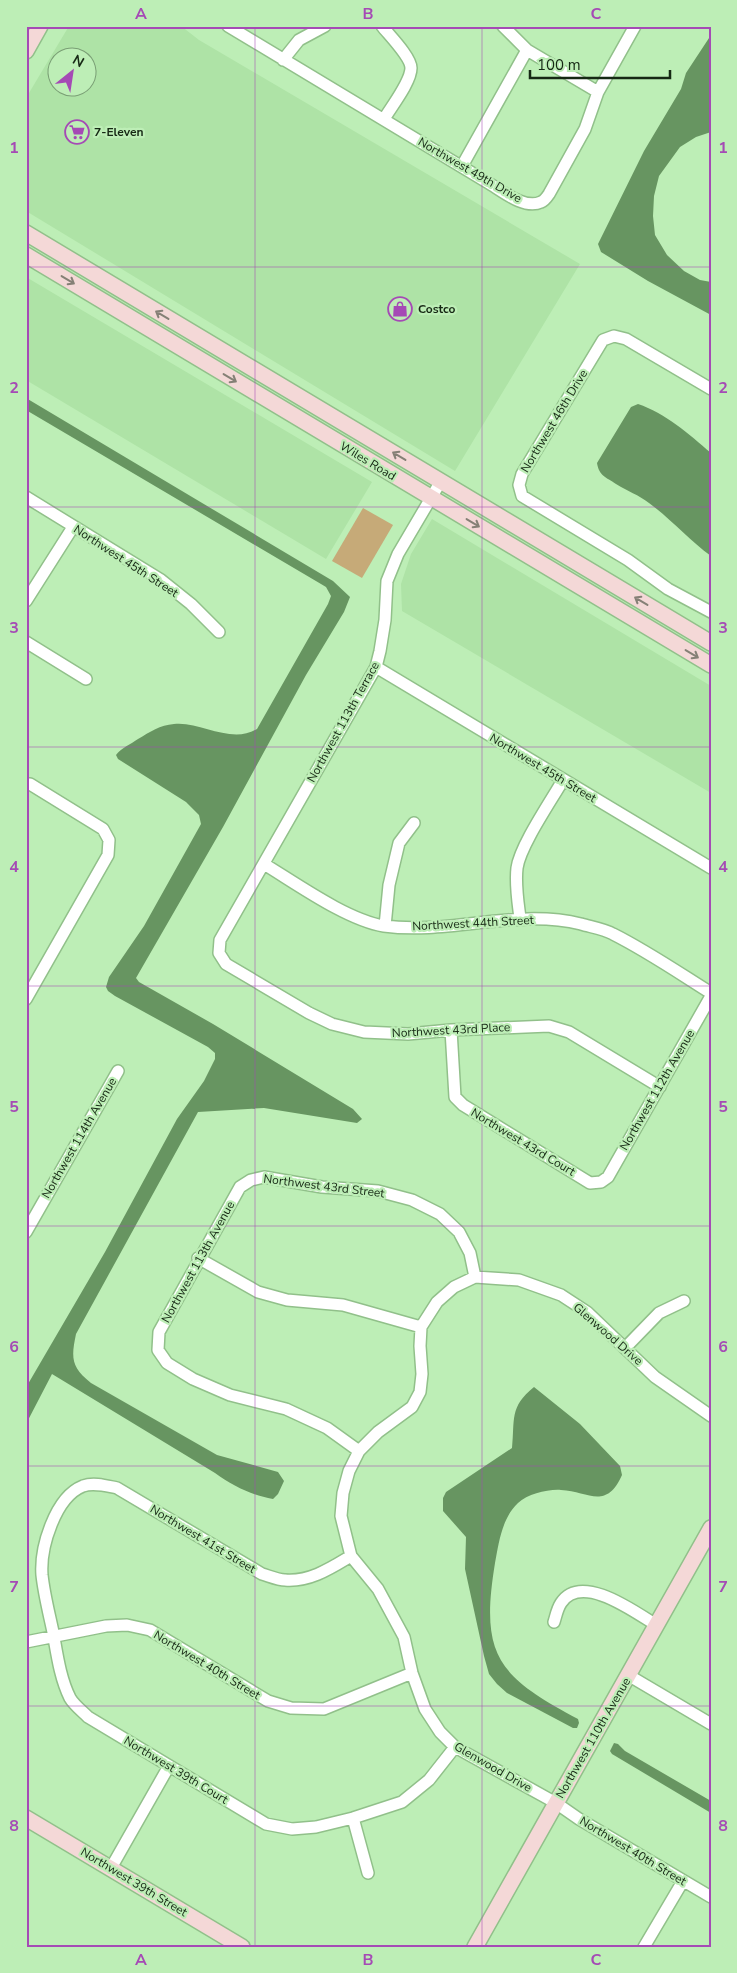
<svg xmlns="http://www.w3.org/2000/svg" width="737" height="1973" viewBox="0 0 737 1973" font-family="'Nunito Sans',sans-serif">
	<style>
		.built { fill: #aee3a6; fill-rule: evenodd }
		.green { fill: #c6aa78 }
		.water { fill: #679561 }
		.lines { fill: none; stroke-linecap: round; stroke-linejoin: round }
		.street-casing { stroke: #91c08a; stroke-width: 14 }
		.secondary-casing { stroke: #91c08a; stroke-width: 18 }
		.street { stroke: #fff; stroke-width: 11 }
		.secondary { stroke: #f4d8d7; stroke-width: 15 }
		.oneway { stroke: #858076 }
		.grid { fill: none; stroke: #a54ab5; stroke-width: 1; stroke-opacity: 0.55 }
		.labels { text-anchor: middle; stroke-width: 4.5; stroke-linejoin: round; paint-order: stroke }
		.poi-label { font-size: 12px; font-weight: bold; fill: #162814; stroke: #bdeeb6; text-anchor: start }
		.street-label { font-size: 12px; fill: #162814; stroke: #bdeeb6 }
		.neatline { fill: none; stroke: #a54ab5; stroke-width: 2 }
		.grid-label { font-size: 16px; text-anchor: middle; font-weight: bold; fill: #a54ab5 }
	</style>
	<rect width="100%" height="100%" fill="#bdeeb6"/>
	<path class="built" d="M69,26H181L199,40L580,264L455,471L26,211V98ZM58,58H88V88H58Z
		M26,277L372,482L326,559L26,380Z
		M432,519L711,686V793L402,611L401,584L411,554Z"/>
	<path class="green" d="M363,508L393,525L362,578L332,561Z"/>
	<path class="water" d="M711,35V132L696,137L680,147L659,176L654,196L653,216L655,235L667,255L684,271L700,280L711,282V315L648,281L601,252L598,244L644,151L681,89L686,73Z
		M26,398L333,581L350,597L344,612L306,675L223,827L136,978L139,982L213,1024L353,1109L362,1119L357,1123L264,1108L198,1112L76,1334C71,1358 71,1367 91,1383L217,1455L278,1472L284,1481L278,1494L273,1499C251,1495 233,1486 215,1473L52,1374L26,1424V1388L28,1384L105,1252L177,1119L204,1081L215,1059V1053L208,1047L115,996L108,991L106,987L109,977L144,926L201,824L199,815L186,802L118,759L116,755C121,748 131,744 138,739C150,732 160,725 174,724C201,721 231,745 257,729L328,604L331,596L326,587L321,584L26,410Z
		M638,404C665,413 689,434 711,453V556C689,540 671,519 649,503C639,495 627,491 616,484C606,477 599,476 597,463L631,407Z
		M534,1387L580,1424L620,1466L622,1475C606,1511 588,1491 561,1490C548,1489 528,1494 518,1503C502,1518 499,1542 495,1563C480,1655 497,1676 578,1719L579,1723L577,1728H573L507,1693L497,1684L489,1674L484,1656L465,1569L466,1537L443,1511V1498L446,1492L512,1448C515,1420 509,1407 534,1387Z
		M614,1743L618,1744L625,1751L711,1801V1813L612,1754L610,1751Z"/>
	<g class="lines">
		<g class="street-casing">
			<path id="street" d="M228,26L487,182C501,190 524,210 541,202C544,201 547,197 549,194L585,129L598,92L635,26
				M382,26C389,35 411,57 411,68C411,82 391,107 384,119
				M503,26L527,50L598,92
				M283,60L299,40L325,26
				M462,166L527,50
				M711,389L626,339L614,336L603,340L522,474L519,485L522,496L628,560L668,589L711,612
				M441,481L398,554L387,581L385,620L380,651L376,667L220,940L219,953L226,964L309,1013L332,1024L364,1032L408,1034L451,1030L549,1026L569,1032L660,1087
				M26,497L161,580L191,604L219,632
				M26,601L73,527
				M26,642L86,679
				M376,667L711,868
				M26,784H30L103,829L109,840L108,855L26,999
				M264,864C297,884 347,920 384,926C449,935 516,908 581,924C591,927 604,929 613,934C647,951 679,973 711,993
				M520,918C518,902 515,885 517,868C520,846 551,801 563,780
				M385,926L389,885L399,843L414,823
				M451,1030L455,1097L463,1105L590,1183L601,1182L608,1177L711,996
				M26,1232L118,1071
				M198,1258L258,1292L287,1300L343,1305L421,1327
				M625,1348L659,1313L684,1301
				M711,1416L655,1377L587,1312L561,1295L519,1280L475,1277L454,1287L437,1302L421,1327L420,1346L422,1374L420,1392L412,1407L378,1432L359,1451L349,1471L343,1493L341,1516L351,1556L378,1589L404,1637L412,1673L425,1709L440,1732L455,1747L556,1803L579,1819L711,1897
				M359,1451L327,1428L286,1409L230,1395L193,1379L167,1363L158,1350L159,1332L240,1187L251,1180L264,1177L322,1187L378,1191L412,1200L440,1214L459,1232L470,1253L475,1277
				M351,1556C331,1568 310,1582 285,1580C278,1580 269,1576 262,1574L117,1488C107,1486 94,1482 83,1486C55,1497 40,1548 42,1575C44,1594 49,1613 53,1632C57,1654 60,1678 70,1698C74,1705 82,1711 88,1717L266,1824L292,1829L316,1827L353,1818L402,1802L429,1780L455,1747
				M554,1622C556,1616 557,1609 561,1603C581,1572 635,1612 656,1625
				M26,1642L106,1626L127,1625L150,1630L268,1701L291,1708L324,1709L412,1673
				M628,1675L711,1724
				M353,1818L368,1873
				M111,1868L169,1766
				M644,1947L683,1881"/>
		</g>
		<g class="secondary-casing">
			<path id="secondary" d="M26,51L40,26
				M26,233L711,643
				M26,255L711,665
				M26,1818L242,1947
				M475,1947L711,1528"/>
		</g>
		<use href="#street" class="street"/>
		<use href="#secondary" class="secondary"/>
	</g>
	<defs><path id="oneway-shaft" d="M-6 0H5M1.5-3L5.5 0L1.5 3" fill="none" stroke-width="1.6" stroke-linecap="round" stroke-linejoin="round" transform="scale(1.25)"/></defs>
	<g class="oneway">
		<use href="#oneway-shaft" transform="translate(68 280) rotate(31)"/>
		<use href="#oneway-shaft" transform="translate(162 315) rotate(-149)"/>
		<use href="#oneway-shaft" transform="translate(230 378) rotate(31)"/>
		<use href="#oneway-shaft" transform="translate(399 456) rotate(-149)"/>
		<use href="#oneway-shaft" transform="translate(473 523) rotate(31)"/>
		<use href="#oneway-shaft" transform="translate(641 601) rotate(-149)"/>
		<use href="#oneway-shaft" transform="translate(692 654) rotate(31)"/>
	</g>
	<path class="grid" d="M255,26V1947M482,26V1947M26,267H711M26,507H711M26,747H711M26,986H711M26,1226H711M26,1466H711M26,1706H711"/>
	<defs>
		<g id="supermarket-ring" transform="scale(1.25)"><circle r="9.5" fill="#bdeeb6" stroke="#a54ab5" stroke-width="1.5"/><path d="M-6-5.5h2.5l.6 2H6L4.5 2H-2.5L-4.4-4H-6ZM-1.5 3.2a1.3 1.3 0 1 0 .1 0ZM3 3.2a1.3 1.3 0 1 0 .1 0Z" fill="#a54ab5"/></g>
		<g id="shop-ring" transform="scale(1.25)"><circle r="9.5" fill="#bdeeb6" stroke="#a54ab5" stroke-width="1.5"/><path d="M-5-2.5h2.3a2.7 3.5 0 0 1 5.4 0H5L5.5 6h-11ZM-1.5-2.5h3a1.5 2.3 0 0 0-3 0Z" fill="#a54ab5"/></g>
	</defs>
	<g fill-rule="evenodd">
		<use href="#supermarket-ring" x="77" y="132"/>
		<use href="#shop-ring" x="400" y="309"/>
	</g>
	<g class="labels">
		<g class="poi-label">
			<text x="94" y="136">7-Eleven</text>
			<text x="418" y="313">Costco</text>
		</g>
		<g class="street-label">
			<text transform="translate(470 170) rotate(30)" y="4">Northwest 49th Drive</text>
			<text transform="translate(554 421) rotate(-59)" y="4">Northwest 46th Drive</text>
			<text transform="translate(368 461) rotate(31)" y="4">Wiles Road</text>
			<text transform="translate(126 561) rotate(33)" y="4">Northwest 45th Street</text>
			<text transform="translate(343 722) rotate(-61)" y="4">Northwest 113th Terrace</text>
			<text transform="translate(543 768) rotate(31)" y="4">Northwest 45th Street</text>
			<text transform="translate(473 923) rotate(-3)" y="4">Northwest 44th Street</text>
			<text transform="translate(451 1030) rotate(-3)" y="4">Northwest 43rd Place</text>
			<text transform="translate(657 1090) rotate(-60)" y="4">Northwest 112th Avenue</text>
			<text transform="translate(79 1138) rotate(-60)" y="4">Northwest 114th Avenue</text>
			<text transform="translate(523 1142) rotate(31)" y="4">Northwest 43rd Court</text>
			<text transform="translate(324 1186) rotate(7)" y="4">Northwest 43rd Street</text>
			<text transform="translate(198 1262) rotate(-61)" y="4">Northwest 113th Avenue</text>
			<text transform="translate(608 1334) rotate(41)" y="4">Glenwood Drive</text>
			<text transform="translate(203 1539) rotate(31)" y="4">Northwest 41st Street</text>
			<text transform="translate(207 1665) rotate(31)" y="4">Northwest 40th Street</text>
			<text transform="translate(593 1738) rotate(-60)" y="4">Northwest 110th Avenue</text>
			<text transform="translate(493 1767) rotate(30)" y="4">Glenwood Drive</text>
			<text transform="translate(176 1770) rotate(31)" y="4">Northwest 39th Court</text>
			<text transform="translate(633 1851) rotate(31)" y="4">Northwest 40th Street</text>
			<text transform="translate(134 1882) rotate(31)" y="4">Northwest 39th Street</text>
		</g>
	</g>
	<rect width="737" height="1973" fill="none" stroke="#bdeeb6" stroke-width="55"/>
	<g transform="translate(72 72) rotate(30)"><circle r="24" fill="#bdeeb6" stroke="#7a9f75"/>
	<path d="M0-4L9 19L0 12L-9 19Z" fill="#a54ab5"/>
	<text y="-8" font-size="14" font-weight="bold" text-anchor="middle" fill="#162814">N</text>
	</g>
	<path d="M530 70v8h140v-8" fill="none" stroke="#162814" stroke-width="2.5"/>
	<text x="537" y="70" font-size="15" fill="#162814" stroke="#bdeeb6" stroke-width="4" paint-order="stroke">100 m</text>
	<rect x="28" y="28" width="682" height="1918" class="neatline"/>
	<g class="grid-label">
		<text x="141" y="19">A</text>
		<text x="368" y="19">B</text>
		<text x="596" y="19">C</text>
		<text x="14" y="153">1</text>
		<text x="723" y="153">1</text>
		<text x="14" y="393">2</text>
		<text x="723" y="393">2</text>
		<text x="14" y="633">3</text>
		<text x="723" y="633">3</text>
		<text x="14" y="872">4</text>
		<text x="723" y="872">4</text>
		<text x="14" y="1112">5</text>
		<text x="723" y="1112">5</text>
		<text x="14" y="1352">6</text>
		<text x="723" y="1352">6</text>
		<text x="14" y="1592">7</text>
		<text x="723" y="1592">7</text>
		<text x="14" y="1831">8</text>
		<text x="723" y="1831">8</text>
		<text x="141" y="1965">A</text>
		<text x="368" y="1965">B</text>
		<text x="596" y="1965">C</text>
	</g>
</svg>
